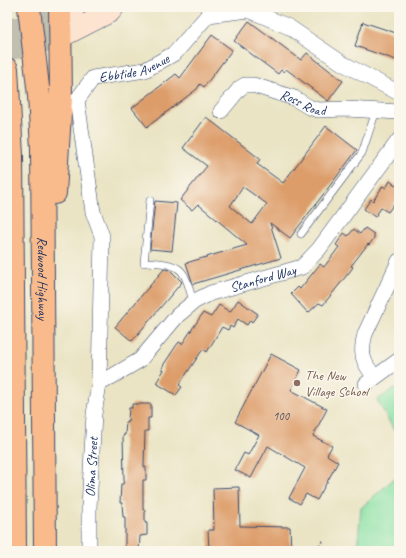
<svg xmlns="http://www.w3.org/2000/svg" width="406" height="558" viewBox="0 0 406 558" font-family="Caveat,sans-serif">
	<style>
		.green { fill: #8ae1a5; stroke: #528882 }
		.building { fill: #dd9d6a; fill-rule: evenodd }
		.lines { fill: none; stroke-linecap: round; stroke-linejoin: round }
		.secondary-tunnel { stroke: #c1c0b0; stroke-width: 21; stroke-dasharray: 21 10; stroke-linecap: butt }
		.lane-casing { stroke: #3a4a6d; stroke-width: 8 }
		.street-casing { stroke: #3a4a6d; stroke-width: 16 }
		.secondary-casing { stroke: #3a4a6d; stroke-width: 22 }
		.highway-casing { stroke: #3a4a6d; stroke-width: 24 }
		.path { stroke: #3a4a6d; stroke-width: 2; stroke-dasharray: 3 3; stroke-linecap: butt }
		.lane { stroke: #fff; stroke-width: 7 }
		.street { stroke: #fff; stroke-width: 15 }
		.secondary { stroke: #fde4d1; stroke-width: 21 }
		.highway { stroke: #fabb8c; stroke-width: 22 }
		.education-dot { fill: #8d6e63; stroke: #fbf7ec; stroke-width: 1.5 }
		.labels { text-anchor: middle; stroke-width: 3; stroke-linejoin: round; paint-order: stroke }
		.number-label { font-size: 12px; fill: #4c4a61 }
		.street-label { font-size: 14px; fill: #1b2f5e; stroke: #fbf7ec }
		.education-label { font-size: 14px; fill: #785e54; stroke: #fbf7ec; text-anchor: start }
	</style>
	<rect width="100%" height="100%" fill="#fbf7ec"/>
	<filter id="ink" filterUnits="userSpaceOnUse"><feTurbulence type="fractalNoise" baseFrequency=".025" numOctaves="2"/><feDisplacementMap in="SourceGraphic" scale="8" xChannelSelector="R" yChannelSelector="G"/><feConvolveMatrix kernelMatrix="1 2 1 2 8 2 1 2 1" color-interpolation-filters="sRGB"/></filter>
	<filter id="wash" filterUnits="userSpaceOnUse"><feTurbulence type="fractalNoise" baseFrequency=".012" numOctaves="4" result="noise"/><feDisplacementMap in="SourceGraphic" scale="16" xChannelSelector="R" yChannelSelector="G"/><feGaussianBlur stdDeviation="0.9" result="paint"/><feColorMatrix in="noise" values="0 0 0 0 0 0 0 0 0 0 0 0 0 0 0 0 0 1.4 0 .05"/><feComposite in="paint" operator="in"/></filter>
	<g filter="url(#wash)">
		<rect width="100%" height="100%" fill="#eae4c4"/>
		<path class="green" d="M399,385V439L377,400Z
			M399,474V551H357L361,508Z"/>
		<g id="blocks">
			<path class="building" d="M249,21L301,60L307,53L343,81L328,101L286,69L284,72L281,70L278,74L234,41Z
				M363,22L399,34V61L355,46Z
				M212,35L232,50L204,87L200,84L197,89L147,127L132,108L176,74L180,78Z
				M206,117L260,159L257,164L283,183L326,126L357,150L290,238L270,223L281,258L193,284L186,263L247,245L198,204L192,210L180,200L207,166L183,148ZM243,187L267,204L252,224L230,206Z
				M390,181L399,188V197L388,212L381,208L375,217L364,209L371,199L373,201L383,186L386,188Z
				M155,201L177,203L172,251L150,249Z
				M365,228L374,234V238L369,245L368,244L351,266L353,267L351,270L323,305L319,303L308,313L291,294L298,287L300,289L320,264L324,267L339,247L336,245L344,233L348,236L354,229L360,234Z
				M164,269L170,270L182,282L132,341L115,327Z
				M238,300L258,314L252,322L250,320L247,325L238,319L233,328L230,326L228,330L222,327L207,352L203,349L179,385L182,387L176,395L156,383L164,370L162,369L164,364L176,346L179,342L182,344L203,313L211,317L219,305L230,312Z
				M271,354L301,370L291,390L327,409L313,436L332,446L327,455L338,462L317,500L306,494L300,504L289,498L305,468L268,446L251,478L235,470L244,453L248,455L259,435L235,422Z
				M132,404H151V418H148V431H145L144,467H146V480H143V510H145V523H147V535L140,536L139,551H125V517H123L122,503H120L121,484H123L124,480L123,435H125L126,421H128L129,408H132Z
				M239,487L240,526L290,527L291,551H209L208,530H214L213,488Z"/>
		</g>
	</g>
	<g filter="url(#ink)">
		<use href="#blocks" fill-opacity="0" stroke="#3a4a6d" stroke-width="1"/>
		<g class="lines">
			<path class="secondary-tunnel" d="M7,29L30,25L68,10
				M7,50L35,45L69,33"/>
			<g class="lane-casing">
				<path id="lane" d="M150,200L144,263L147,262C183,264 184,268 193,302
					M301,234L362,153L376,111"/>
			</g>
			<g class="street-casing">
				<g id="street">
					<path id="s1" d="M221,111L240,88L245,85H253L294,98L309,107L318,110L347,109L399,112"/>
					<path d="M375,377C362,362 360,353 365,334L399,261"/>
					<path id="s2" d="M99,384L140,360L178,315L195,301L211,293L302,267L319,249L399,140"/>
					<path d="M366,384L399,360"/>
					<path id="s3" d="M89,551V508L94,414L99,384L102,236L93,212L77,100L93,78L145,70L175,53L208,15L249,10L289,27L342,63L399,93"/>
				</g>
			</g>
			<g class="secondary-casing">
				<path id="secondary" d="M68,10L75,7
					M69,33L110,12L114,7"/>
			</g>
			<g class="highway-casing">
				<g id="highway">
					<path id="s4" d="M29,7L39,96L42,149L45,551"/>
					<path d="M7,69L12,155L15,551"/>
					<path d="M55,193L61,99L60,7"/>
				</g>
			</g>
			<path class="path" d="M314,551L323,541"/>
			<use href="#lane" class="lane"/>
			<use href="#street" class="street"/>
			<use href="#secondary" class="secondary"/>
			<use href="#highway" class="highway"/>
		</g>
	</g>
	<circle class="education-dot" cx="297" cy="383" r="4"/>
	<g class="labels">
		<g class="number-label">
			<text x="281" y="420">100</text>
		</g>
		<g class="street-label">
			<text dy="5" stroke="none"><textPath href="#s3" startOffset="524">Ebbtide Avenue</textPath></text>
			<text dy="5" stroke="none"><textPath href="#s1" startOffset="97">Ross Road</textPath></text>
			<text dy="5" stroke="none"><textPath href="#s2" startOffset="200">Stanford Way</textPath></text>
			<text dy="5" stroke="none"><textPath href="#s4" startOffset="272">Redwood Highway</textPath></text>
			<text dy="5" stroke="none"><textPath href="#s3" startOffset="84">Olima Street</textPath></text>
		</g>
		<g class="education-label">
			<text x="305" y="380">The New<tspan x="305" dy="16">Village School</tspan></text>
		</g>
	</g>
	<rect width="406" height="558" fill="none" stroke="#fbf7ec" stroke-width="24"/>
</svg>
